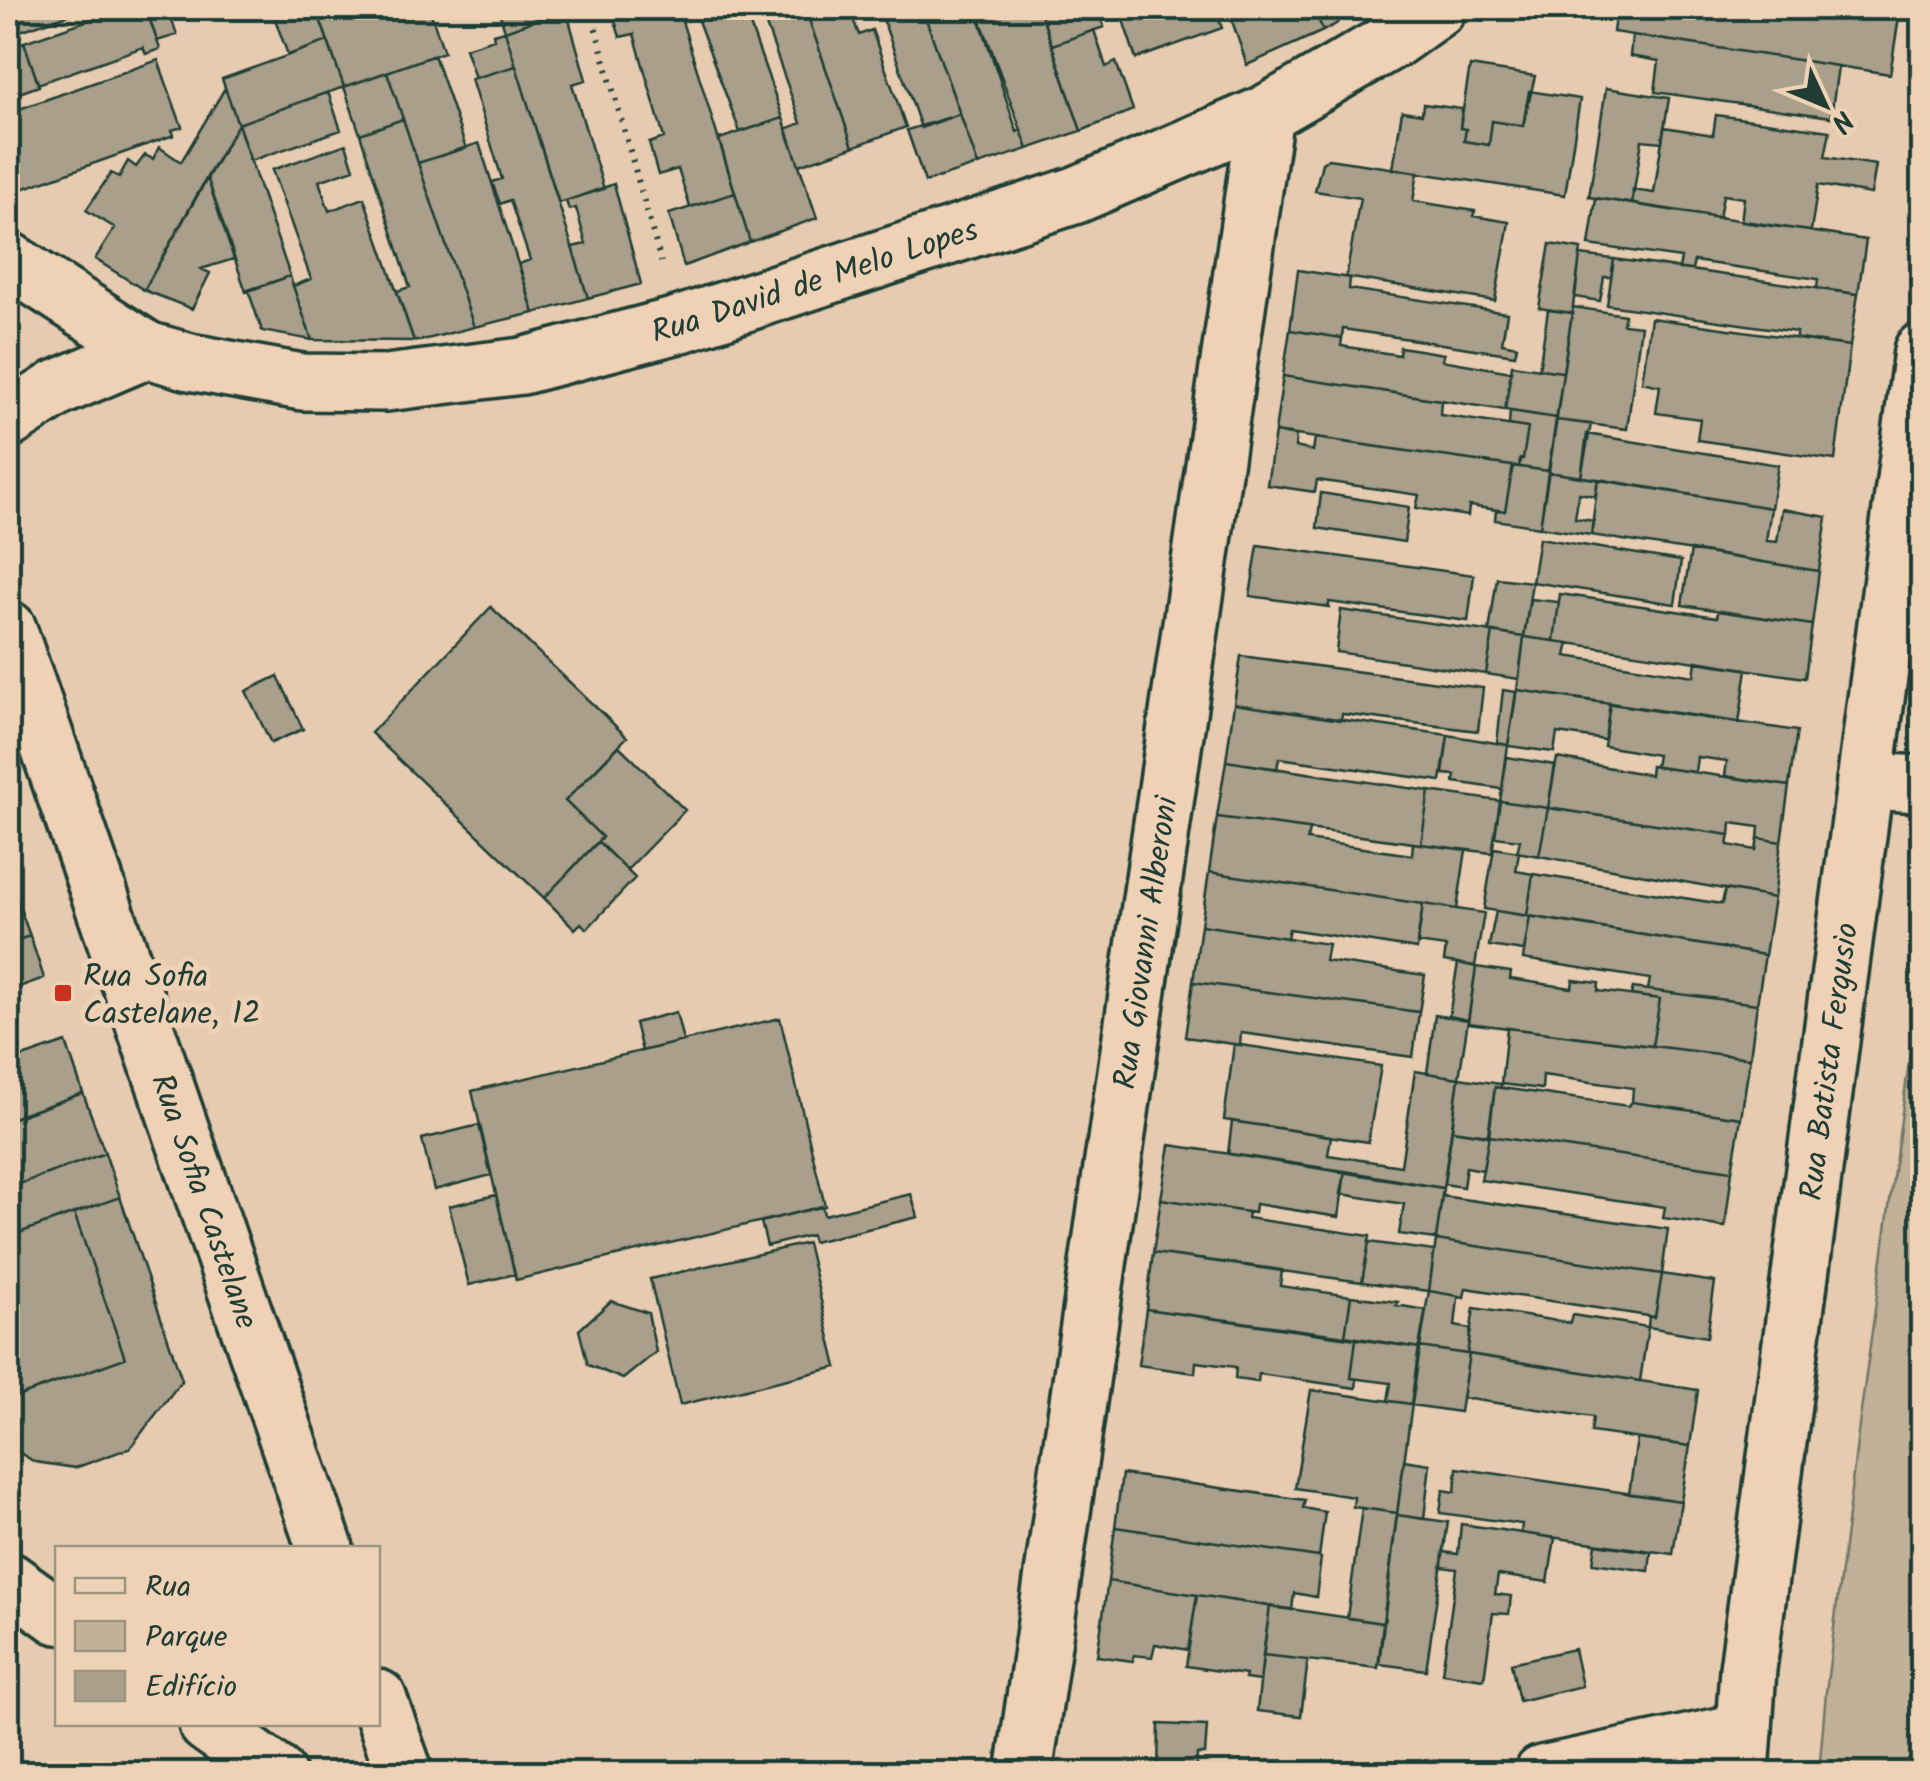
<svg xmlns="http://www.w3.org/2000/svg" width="1930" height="1781" viewBox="0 0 1930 1781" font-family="Kalam,sans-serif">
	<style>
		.green { fill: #c2b199; stroke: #707766; stroke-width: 2.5 }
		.building { fill: #a99f8a; stroke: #1f3d34; stroke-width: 2.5 }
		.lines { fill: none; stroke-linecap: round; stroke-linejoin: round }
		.minor-casing { stroke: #1f3d34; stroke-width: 62 }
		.path { stroke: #1f3d34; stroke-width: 6; stroke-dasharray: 2.5 8; stroke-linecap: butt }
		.minor { stroke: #efd1b5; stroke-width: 55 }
		.poi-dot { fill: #c8321e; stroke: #efd1b5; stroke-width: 4 }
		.labels { text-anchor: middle; stroke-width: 10; stroke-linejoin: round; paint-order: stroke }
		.street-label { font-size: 32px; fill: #1f3d34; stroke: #efd1b5 }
		.poi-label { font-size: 32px; fill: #1f3d34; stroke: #efd1b5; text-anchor: start }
	</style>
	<rect width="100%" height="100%" fill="#e7cbb0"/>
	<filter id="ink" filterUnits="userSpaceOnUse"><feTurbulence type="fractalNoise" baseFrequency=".01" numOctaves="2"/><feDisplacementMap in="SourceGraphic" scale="20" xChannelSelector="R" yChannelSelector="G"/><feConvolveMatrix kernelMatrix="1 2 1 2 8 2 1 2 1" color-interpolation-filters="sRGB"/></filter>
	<g filter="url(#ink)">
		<path class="green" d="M1922,967V1773H1819L1826,1692L1859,1426Z"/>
		<path class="building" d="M8,8H124L93,18L89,8L8,35Z
			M124,8H146L160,49L146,54L143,47L38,84L24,42Z
			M146,8H168L177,35L157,41Z
			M271,8H316L328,41L288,55Z
			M316,8H429L444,52L344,87Z
			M498,8H565L566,9L505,31Z
			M611,8H678L735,193L690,207L678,169L658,175L649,143L664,138L634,34L620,37Z
			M678,8H730L682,22Z
			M730,8H744L783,118L740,132L697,18Z
			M760,8H805L853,147L799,165L786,129L801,123Z
			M805,8H849L859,35L872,30L906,127L853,147Z
			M879,8H922L960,114L921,128Z
			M922,8H976L1017,132L1021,130L1028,149L978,165Z
			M976,8H1039L1081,131L1028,149Z
			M1039,8H1097L1104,27L1052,45Z
			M1119,8H1215L1222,28L1136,59Z
			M1233,8H1314L1323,31L1247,65L1228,9Z
			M1314,8H1350L1336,24L1323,31Z
			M1625,8H1755L1836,19L1837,9L1899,17L1890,74L1613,32L1616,10L1624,12Z
			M1829,8H1900L1899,17Z
			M566,9L586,80L572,84L604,189L559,203L505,31Z
			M1094,30L1106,67L1116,62L1133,110L1081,131L1052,45Z
			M505,31L516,66L475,78L465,48L494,39L493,34Z
			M1632,35L1838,66L1831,117L1655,92L1659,61L1630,56Z
			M328,41L344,87L238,124L222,79Z
			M24,42L39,86L8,97V47Z
			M434,55L466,148L418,163L387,72Z
			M158,60L182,127L172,130L174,135L8,194V113Z
			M516,66L588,298L534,313L519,264L530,260L510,200L500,204L492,182L502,179L471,79Z
			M1470,66L1535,76L1523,126L1492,121L1489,145L1464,141L1466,129L1460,128Z
			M387,72L403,119L360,134L344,87Z
			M225,88L238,124L144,290L95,259L115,228L86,210L111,173L119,177L128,161L136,167L145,155L153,159L159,147L181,162Z
			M1606,88L1669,98L1662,142L1642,140L1632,204L1589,197Z
			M1529,91L1580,99L1565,195L1393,169L1402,111L1422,114L1423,104L1462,109L1460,128L1466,129L1464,141L1489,145L1492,121L1523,126Z
			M328,92L341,130L250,161L238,124Z
			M960,114L978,165L925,182L907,130Z
			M1716,115L1830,131L1825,157L1876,165L1871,194L1818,185L1811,231L1741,222L1744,198L1723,195L1719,218L1632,204L1633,190L1654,193L1664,127L1713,135Z
			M783,118L817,218L750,242L719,139Z
			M403,119L474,327L419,341H414L397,291L410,287L360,134Z
			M238,124L290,276L246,292L207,177Z
			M479,143L534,313L474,327L418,163Z
			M346,144L354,169L319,181L329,211L364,198L414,341L312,340L293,286L311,279L272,170Z
			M1328,159L1418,172L1413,201L1475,211L1473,216L1509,222L1495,301L1346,277L1360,198L1315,191L1322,163Z
			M207,177L234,259L201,269L210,273L192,309L144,290Z
			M614,184L641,284L588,298L572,247L586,244L576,208L569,210L566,201Z
			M735,193L750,242L684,266L669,214Z
			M1596,198L1866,240L1858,294L1817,289L1818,279L1694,261L1692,270L1679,269L1681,258L1589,245Z
			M1550,244L1581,249L1572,313L1539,308Z
			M1580,255L1614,259L1611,277H1604L1600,301L1575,297Z
			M1614,259L1858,294L1850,346L1796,339V332L1607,305Z
			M1298,270L1350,278L1349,289L1507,313L1502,343L1517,346L1515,355L1343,329L1342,338L1290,330Z
			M290,276L293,286L312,340L262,331L248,290Z
			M1573,307L1625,315L1623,324L1641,326L1627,429L1556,420Z
			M1548,310L1572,313L1563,372L1539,369Z
			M1651,318L1850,346L1835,460L1697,440L1700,419L1656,413L1660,386L1642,382Z
			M1290,330L1342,338L1341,346L1399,355L1400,347L1444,354L1442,360L1511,372L1505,410L1283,376Z
			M1512,365L1563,372L1557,418L1505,410Z
			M1283,376L1441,400L1440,415L1528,428L1523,459H1520L1519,467L1275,432Z
			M1510,411L1557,418L1549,471L1519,467L1520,459H1523L1528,428L1509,425Z
			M1556,420L1591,424L1581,477L1548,472Z
			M1275,432L1296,436L1295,447L1313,451L1315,438L1513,466L1505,511L1469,506L1468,516L1416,508L1419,495L1317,480L1315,492L1267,485Z
			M1587,434L1778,465L1771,508L1581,477Z
			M1513,466L1549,471L1540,527L1495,520L1496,510L1505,511Z
			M1548,472L1598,479L1595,496L1579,493L1575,518L1594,521L1591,535L1540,527Z
			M1598,479L1771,508L1766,541L1777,542L1782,509L1827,517L1819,571L1591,535Z
			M1321,493L1409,507L1404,542L1317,528Z
			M1539,538L1681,561L1675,604L1532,582Z
			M1258,545L1474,575L1468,621L1329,602V607L1250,596Z
			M1691,550L1819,571L1812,625L1682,605Z
			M1497,578L1532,582L1524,637L1489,632Z
			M1560,594L1717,617L1718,611L1812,625L1805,678L1554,641Z
			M1530,599L1559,602L1554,641L1524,637Z
			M491,607L627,737L565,801L602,837L544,898L371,733Z
			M1341,610L1493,632L1486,674L1336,652Z
			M1493,632L1524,637L1519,679L1486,674Z
			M1524,637L1569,643L1566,656L1694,676L1696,661L1747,669L1739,723L1517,690Z
			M1241,656L1483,688L1478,731L1342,714L1341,720L1234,704Z
			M278,676L303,729L271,743L246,691Z
			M1503,690L1516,692L1508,745L1497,743Z
			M1517,690L1610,703L1605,740L1557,733L1554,752L1508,746Z
			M1610,703L1797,731L1789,786L1725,776L1727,761L1697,757L1695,772L1655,767L1657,755L1604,746Z
			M1234,704L1448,735L1441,781L1279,758L1277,769L1226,761Z
			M1448,735L1508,745L1502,789L1454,782L1455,775L1443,774Z
			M619,746L685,810L627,870L598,842L602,837L565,801Z
			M1507,757L1555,765L1548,808L1500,801Z
			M1557,758L1650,775L1651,766L1789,786L1781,842L1758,838L1759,827L1731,823L1730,835L1548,808Z
			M1226,761L1429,791L1421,844L1217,817Z
			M1429,791L1500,801L1492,853L1421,844Z
			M1500,801L1548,808L1539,856L1517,852L1520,840L1495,837Z
			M1548,808L1730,835L1728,845L1756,850L1758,838L1781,842L1774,898L1539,856Z
			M1217,817L1309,829L1307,840L1412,855L1413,843L1466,850L1457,909L1209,872Z
			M598,842L635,878L587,929L581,923L575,929L544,898Z
			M1494,848L1519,852L1516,871L1533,874L1527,916L1484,909Z
			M1209,872L1423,904L1417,949L1289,929L1287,938L1201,925Z
			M1533,874L1722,904L1725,889L1774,898L1765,955L1527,916Z
			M14,892L30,936L8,943V895Z
			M1423,904L1484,913L1475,966L1444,961L1446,947L1417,943Z
			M1496,911L1530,916L1524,951L1489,946Z
			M1530,916L1765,955L1757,1004L1648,990L1650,979L1523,959Z
			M1201,925L1328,944L1325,961L1425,975L1419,1012L1193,982Z
			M30,936L44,978L8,991V943Z
			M1458,963L1476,967L1468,1020L1449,1016Z
			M1476,967L1511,972L1510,979L1572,988L1573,980L1599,983L1598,991L1660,999L1652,1046L1468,1023Z
			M1193,982L1419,1012L1413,1057L1241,1033L1240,1045L1185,1037Z
			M1633,988L1757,1004L1750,1058L1652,1046L1660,999L1631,995Z
			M676,1012L683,1041L642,1051L635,1023Z
			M1435,1015L1468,1020L1459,1078L1427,1073Z
			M780,1018L825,1206L516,1280L472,1091Z
			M1507,1028L1750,1058L1741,1118L1632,1102L1633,1088L1543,1075L1542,1089L1501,1084Z
			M66,1042L83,1093L12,1118L8,1108V1062Z
			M1234,1044L1381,1066L1368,1142L1224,1120Z
			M1415,1071L1459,1078L1443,1188L1228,1154L1232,1121L1331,1136L1328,1155L1401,1166Z
			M1459,1078L1501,1084V1088L1495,1087L1488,1135L1452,1130Z
			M1495,1087L1628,1106L1632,1102L1741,1118L1732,1171L1489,1136Z
			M83,1093L105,1153L8,1188V1120Z
			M479,1125L491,1175L434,1190L422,1139Z
			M1452,1130L1489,1136L1483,1170L1466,1167L1463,1187L1444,1184Z
			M1489,1136L1732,1171L1725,1227L1663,1218L1665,1207L1481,1180Z
			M1170,1145L1345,1171L1339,1217L1255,1204L1254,1213L1161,1199Z
			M105,1153L120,1197L8,1237V1188Z
			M1345,1171L1443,1188L1436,1239L1399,1234L1404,1204L1341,1194Z
			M911,1194L918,1217L813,1242L811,1235L767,1246L761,1222L822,1206L824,1215Z
			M496,1195L515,1274L469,1285L449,1206Z
			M1442,1196L1668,1229L1662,1274L1436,1240Z
			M120,1197L182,1380L130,1448L75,1468L35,1462L8,1446V1400L125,1358L74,1213Z
			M1161,1199L1248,1212L1247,1218L1370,1236L1362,1282L1153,1253Z
			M74,1213L125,1358L8,1400V1237Z
			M1436,1240L1662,1274L1655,1317L1466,1288L1464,1297L1429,1291Z
			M1369,1242L1434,1251L1429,1291L1362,1282Z
			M807,1243L837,1367L680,1405L650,1279Z
			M1153,1253L1282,1270L1280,1286L1351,1296L1345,1336L1146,1309Z
			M1662,1274L1715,1282L1707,1337L1648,1327L1649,1316L1655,1317Z
			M1429,1291L1464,1297L1458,1298L1455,1326L1471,1329L1467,1354L1419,1347Z
			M1351,1296L1398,1302L1396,1305L1426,1310L1420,1348L1345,1336Z
			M611,1301L648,1313L656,1352L623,1379L588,1365L579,1330Z
			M1474,1308L1570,1323L1572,1315L1648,1327L1640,1381L1467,1354Z
			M1146,1309L1356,1339L1351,1378L1357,1379L1356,1388L1259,1374L1258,1382L1235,1379L1236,1367L1196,1362L1195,1373L1138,1365Z
			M1356,1339L1420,1348L1412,1404L1388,1401L1391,1383L1351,1378Z
			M1419,1347L1469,1354L1460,1412L1411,1405Z
			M1469,1354L1698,1390L1690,1446L1591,1432L1593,1417L1462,1398Z
			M1311,1390L1412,1404L1397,1513L1353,1507L1354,1497L1295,1488Z
			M1637,1439L1690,1446L1681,1501L1629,1494Z
			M1404,1460L1430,1464L1424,1519L1397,1515Z
			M1457,1468L1681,1501L1673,1554L1521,1533L1522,1524L1440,1513L1443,1490L1455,1492Z
			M1122,1474L1305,1500L1303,1508L1325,1512L1319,1557L1115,1527Z
			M1362,1508L1397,1513L1383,1623L1347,1618Z
			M1397,1515L1448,1522L1426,1670L1379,1664Z
			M1461,1524L1555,1538L1548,1582L1498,1575L1495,1594L1511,1596L1509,1614L1493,1613L1484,1679L1442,1673L1457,1569L1442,1567L1443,1552L1458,1554Z
			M1115,1527L1319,1557L1321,1558L1316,1597L1294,1593L1292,1610L1108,1581Z
			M1596,1544L1651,1552L1649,1571L1593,1563Z
			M1108,1581L1197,1595L1188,1650L1155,1644L1152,1657L1134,1655L1133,1661L1097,1656Z
			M1197,1595L1270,1606L1260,1681L1245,1679L1246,1675L1186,1666Z
			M1270,1606L1383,1623L1378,1668L1263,1655Z
			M1574,1649L1582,1686L1519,1701L1511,1663Z
			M1263,1655L1308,1660L1301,1716L1257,1711Z
			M1159,1724L1207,1726L1205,1754H1197L1196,1772L1158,1774Z"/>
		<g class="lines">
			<g class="minor-casing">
				<g id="minor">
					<path id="s1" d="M8,260L147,350L190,362L302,382L386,383L522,366L678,325L1076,195L1265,114L1393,40L1438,8"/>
					<path d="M8,420L58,388L147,350"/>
					<path id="s2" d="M8,629L325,1548"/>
					<path d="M1865,781L1922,784"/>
					<path d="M8,1580L58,1616"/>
					<path d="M378,1698L405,1774"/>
					<path d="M207,1724L277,1774"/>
					<path id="s3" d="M1024,1774L1265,114"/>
					<path d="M1542,1774L1744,1731"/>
					<path id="s4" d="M1741,1774L1748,1669L1922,351"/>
				</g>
			</g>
			<path class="path" d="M590,8L661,262"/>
			<use href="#minor" class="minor"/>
		</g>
	</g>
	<rect class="poi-dot" x="53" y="983" width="20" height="20" rx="5"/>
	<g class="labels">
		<g class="street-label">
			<text dy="11" stroke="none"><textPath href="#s1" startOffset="850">Rua David de Melo Lopes</textPath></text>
			<text dy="11" stroke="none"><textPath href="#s3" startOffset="840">Rua Giovanni Alberoni</textPath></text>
			<text dy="11" stroke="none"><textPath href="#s4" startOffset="718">Rua Batista Fergusio</textPath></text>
			<text dy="11" stroke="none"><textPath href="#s2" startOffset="605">Rua Sofia Castelane</textPath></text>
		</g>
		<g class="poi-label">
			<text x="83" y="986">Rua Sofia<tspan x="83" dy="37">Castelane, 12</tspan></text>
		</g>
	</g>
	<rect width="1930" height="1781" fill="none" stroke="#efd1b5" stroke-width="40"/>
	<rect x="20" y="20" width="1890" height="1741" fill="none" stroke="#1f3d34" stroke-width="4" filter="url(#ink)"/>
	<rect x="55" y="1546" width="325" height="180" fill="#efd1b5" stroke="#9c9681" stroke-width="2.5"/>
	<rect x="75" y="1578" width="50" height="15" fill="#efd1b5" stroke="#9c9681" stroke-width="2.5"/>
	<text x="145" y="1596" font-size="30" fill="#1f3d34">Rua</text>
	<rect x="75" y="1621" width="50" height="30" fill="#c2b199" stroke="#9c9681" stroke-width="2.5"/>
	<text x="145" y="1646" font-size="30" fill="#1f3d34">Parque</text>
	<rect x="75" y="1671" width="50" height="30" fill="#a99f8a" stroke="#9c9681" stroke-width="2.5"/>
	<text x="145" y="1696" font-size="30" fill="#1f3d34">Edifício</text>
	<g transform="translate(1825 105) rotate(134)" stroke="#efd1b5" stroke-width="8" paint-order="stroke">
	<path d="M0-8L18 38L0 25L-18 38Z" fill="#1f3d34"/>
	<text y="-15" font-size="28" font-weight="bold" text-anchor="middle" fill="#1f3d34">N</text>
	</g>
</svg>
